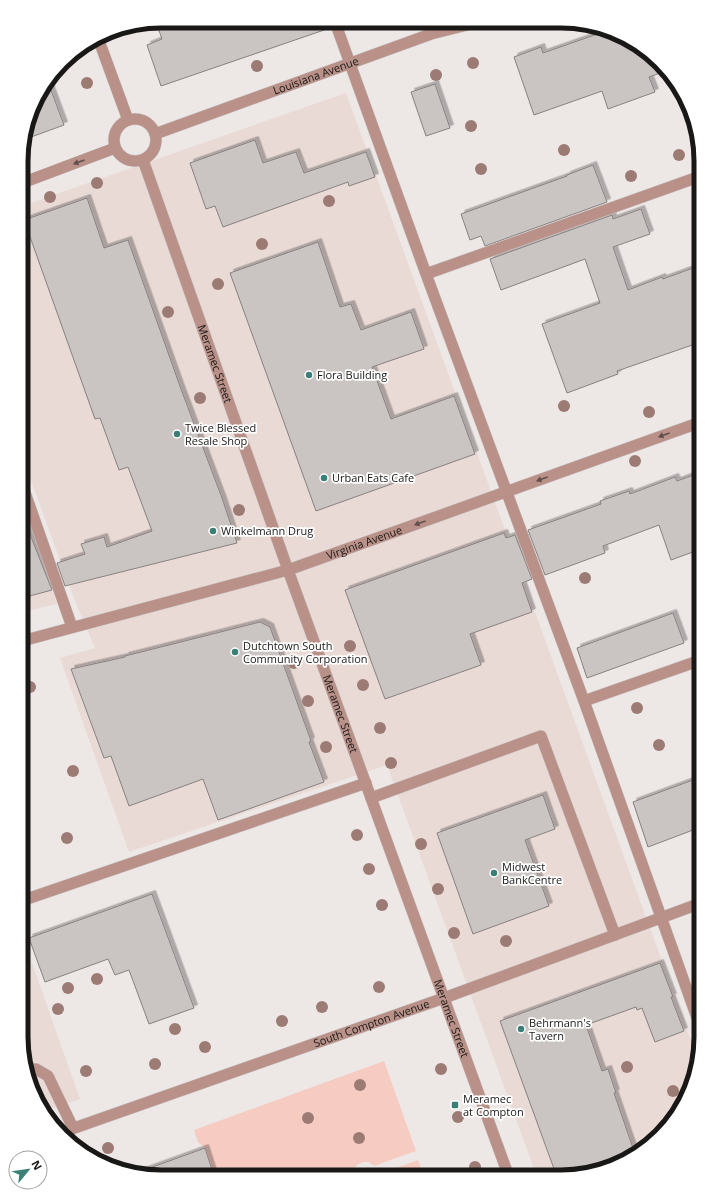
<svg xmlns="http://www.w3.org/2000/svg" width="722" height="1198" viewBox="0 0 722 1198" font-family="'Open Sans',sans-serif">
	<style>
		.built { fill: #e9dad6 }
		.green { fill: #f6ccc2 }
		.building { fill: #cac4c2; stroke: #878180; filter: url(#shadow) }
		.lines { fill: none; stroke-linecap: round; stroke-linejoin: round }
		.service-casing { stroke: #c7c2c1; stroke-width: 12 }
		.minor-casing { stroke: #c7c2c1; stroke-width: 12 }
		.tertiary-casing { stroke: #c7c2c1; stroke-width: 12 }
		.service { stroke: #b99188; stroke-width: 11 }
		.minor { stroke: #b99188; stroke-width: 11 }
		.tertiary { stroke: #b99188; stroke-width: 11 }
		.tree { fill: #9c7b74 }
		.oneway { fill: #624e4a }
		.poi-dot { fill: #3a8076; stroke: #fff; stroke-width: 1.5 }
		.labels { text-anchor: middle; stroke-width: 3.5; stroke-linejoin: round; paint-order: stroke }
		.street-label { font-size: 11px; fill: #1a1817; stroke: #fff }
		.poi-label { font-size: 11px; fill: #1a1817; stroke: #fff; text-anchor: start }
		.rim { fill: none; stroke: #1a1817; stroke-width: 5 }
	</style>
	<defs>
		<filter id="shadow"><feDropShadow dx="3.5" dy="-3.5" stdDeviation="0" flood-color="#0004"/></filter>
	</defs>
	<rect width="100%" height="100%" fill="#ede7e6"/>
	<path class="built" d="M346,93L698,1060L693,1082L672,1122L614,1166L561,1177H537L387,765L129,852L60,658L95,648L75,601L22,456V206Z
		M22,505L57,604L22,612Z
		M21,932L80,1099L47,1110L32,1090L21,1037Z"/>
	<path class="green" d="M384,1061L416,1151L374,1166L369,1162H363L357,1165L351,1174L343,1176H288L287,1174L279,1176H214L205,1148L198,1142L194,1130Z
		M418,1160L424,1177L376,1176L377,1175Z"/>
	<path class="building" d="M161,21H328L330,28L161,86L147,45L162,39L156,22Z
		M603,32L646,50L663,72L649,77L655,92L608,109L602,91L534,115L514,57L541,47L543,53Z
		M48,82L64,125L23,140L36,99Z
		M435,84L450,128L426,136L411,92Z
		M255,140L263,163L296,152L304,173L366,152L375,177L349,186L348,182L223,227L215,206L206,209L190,163Z
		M593,165L607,202L485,246L481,236L470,240L461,214L567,176V175Z
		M87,198L104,248L128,240L181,389L222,498L237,543L65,586L57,563L85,554L81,544L104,537L107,547L152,531L128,467L119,470L100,418L95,419L24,220Z
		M641,209L650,234L613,247L628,290L662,277L663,279L701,265V342L617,371L618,374L567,393L542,324L600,303L585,259L501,290L490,259L612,215L613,219Z
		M318,242L340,307L351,304L361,330L411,312L424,349L372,367L391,419L454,396L475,454L316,511L230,273Z
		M701,472V549L671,560L659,525L603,546L605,553L545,575L528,530L601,504L600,501L629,491L630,494L675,477L677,481Z
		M24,519L52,590L22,598V520Z
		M504,533L506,538L515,535L532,579L522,583L532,612L470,634L481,665L385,699L345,590Z
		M673,613L684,643L587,678L577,648Z
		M260,622L270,627L311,741L309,742L324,782L218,820L203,779L129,806L111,756L104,758L71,669L125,657V656Z
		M701,777V827L648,847L633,802Z
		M543,795L555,829L525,840L549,906L473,934L437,833Z
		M152,894L194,1008L149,1024L129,970L115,975L108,959L45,982L29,938Z
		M660,963L673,997H671L684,1031L655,1042L642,1008L637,1010L636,1007L586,1025L602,1071L608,1069L616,1093H614L634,1151L614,1166L557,1177L500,1021Z
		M205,1148L214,1176H143L136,1173Z"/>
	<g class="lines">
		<g class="service-casing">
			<path id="service" d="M335,22L426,274L584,701L701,1029
				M426,274L701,176
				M22,484L72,627
				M584,701L701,660
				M371,798L541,736L615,935
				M21,901L366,783
				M27,1069H36L48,1076L73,1128"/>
		</g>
		<g class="minor-casing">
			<g id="minor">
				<path id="s1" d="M155,134L431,34L479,22"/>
				<path d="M22,183L115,148"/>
				<path id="s2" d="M288,570L701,422"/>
				<path id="s3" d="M63,1132L444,998"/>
			</g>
		</g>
		<g class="tertiary-casing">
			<g id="tertiary">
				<path d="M98,38L128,120"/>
				<circle cx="135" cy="140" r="21"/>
				<path id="s4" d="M143,160L288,570L509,1177"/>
				<path d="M22,641L288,570"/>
				<path d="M444,998L701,903"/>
			</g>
		</g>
		<use href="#service" class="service"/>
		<use href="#minor" class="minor"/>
		<use href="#tertiary" class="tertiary"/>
	</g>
	<g class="tree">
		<circle cx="473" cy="63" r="6"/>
		<circle cx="257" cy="66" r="6"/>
		<circle cx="436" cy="75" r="6"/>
		<circle cx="87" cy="83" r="6"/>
		<circle cx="471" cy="126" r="6"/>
		<circle cx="564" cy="150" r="6"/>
		<circle cx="679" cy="155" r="6"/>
		<circle cx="481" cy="169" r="6"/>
		<circle cx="631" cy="176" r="6"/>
		<circle cx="97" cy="183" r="6"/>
		<circle cx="50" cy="197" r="6"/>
		<circle cx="329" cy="201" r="6"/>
		<circle cx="262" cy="244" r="6"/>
		<circle cx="218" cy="284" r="6"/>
		<circle cx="168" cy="312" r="6"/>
		<circle cx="200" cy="398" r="6"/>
		<circle cx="564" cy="406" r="6"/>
		<circle cx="649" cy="412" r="6"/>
		<circle cx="635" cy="461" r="6"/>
		<circle cx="239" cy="510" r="6"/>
		<circle cx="585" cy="578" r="6"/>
		<circle cx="350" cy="646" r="6"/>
		<circle cx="294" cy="663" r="6"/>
		<circle cx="363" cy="685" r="6"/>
		<circle cx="30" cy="687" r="6"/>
		<circle cx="308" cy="701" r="6"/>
		<circle cx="637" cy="708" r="6"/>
		<circle cx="380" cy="728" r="6"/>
		<circle cx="659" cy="745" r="6"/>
		<circle cx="326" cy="747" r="6"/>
		<circle cx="391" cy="763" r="6"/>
		<circle cx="73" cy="771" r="6"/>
		<circle cx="357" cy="835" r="6"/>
		<circle cx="67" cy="838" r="6"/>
		<circle cx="421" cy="844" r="6"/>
		<circle cx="369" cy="869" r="6"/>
		<circle cx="438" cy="889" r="6"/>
		<circle cx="382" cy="905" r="6"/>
		<circle cx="454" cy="933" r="6"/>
		<circle cx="506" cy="941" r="6"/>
		<circle cx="97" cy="979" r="6"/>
		<circle cx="379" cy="987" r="6"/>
		<circle cx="68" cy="988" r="6"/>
		<circle cx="322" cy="1007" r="6"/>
		<circle cx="58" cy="1009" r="6"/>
		<circle cx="282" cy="1021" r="6"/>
		<circle cx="175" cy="1029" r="6"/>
		<circle cx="205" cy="1047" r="6"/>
		<circle cx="155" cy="1064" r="6"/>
		<circle cx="627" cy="1067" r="6"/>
		<circle cx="441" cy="1069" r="6"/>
		<circle cx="86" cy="1071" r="6"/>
		<circle cx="360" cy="1085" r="6"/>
		<circle cx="673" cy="1091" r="6"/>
		<circle cx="458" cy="1117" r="6"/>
		<circle cx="308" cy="1118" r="6"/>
		<circle cx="359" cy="1138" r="6"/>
		<circle cx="108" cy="1148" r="6"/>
		<circle cx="475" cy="1167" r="6"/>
	</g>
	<defs><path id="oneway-solid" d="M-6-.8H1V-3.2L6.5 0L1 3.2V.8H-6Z"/></defs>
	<g class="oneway">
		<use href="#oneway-solid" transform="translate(79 162) rotate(160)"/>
		<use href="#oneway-solid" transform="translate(664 435) rotate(160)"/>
		<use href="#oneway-solid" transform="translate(542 479) rotate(160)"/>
		<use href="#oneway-solid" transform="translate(420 523) rotate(160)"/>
	</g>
	<g class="poi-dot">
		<circle cx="309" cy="375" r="4"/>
		<circle cx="177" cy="434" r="4"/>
		<circle cx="324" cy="478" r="4"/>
		<circle cx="213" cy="531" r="4"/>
		<circle cx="235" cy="652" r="4"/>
		<circle cx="494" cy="873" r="4"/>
		<circle cx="521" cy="1029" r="4"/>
		<rect x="451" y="1101" width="8" height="8" rx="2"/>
	</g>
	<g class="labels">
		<g class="street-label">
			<text dy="4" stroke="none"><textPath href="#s1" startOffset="171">Louisiana Avenue</textPath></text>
			<text dy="4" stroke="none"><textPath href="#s4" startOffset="216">Meramec Street</textPath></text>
			<text dy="4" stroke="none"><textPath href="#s2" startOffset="81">Virginia Avenue</textPath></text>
			<text dy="4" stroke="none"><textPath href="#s4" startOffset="588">Meramec Street</textPath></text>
			<text dy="4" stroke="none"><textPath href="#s4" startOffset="912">Meramec Street</textPath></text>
			<text dy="4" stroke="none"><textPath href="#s3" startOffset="327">South Compton Avenue</textPath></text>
		</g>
		<g class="poi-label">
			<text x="317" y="379">Flora Building</text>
			<text x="185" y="432">Twice Blessed<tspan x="185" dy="13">Resale Shop</tspan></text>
			<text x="332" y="482">Urban Eats Cafe</text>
			<text x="221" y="535">Winkelmann Drug</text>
			<text x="243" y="650">Dutchtown South<tspan x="243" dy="13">Community Corporation</tspan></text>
			<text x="502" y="871">Midwest<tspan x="502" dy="13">BankCentre</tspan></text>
			<text x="529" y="1027">Behrmann's<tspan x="529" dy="13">Tavern</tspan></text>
			<text x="463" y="1103">Meramec<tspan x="463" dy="13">at Compton</tspan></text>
		</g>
	</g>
	<path d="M0 0H722V1198H0ZM161 28H561A133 133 0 0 1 694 161V1037A133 133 0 0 1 561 1170H161A133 133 0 0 1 28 1037V161A133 133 0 0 1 161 28Z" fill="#fff" fill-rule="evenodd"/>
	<path class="rim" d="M161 28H561A133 133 0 0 1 694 161V1037A133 133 0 0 1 561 1170H161A133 133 0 0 1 28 1037V161A133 133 0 0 1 161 28Z"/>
	<g transform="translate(28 1170) rotate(61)"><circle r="19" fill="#ffffff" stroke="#a3a3a2"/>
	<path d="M0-3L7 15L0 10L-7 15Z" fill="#3a8076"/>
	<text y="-6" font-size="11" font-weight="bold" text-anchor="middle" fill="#1a1817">N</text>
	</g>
</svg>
